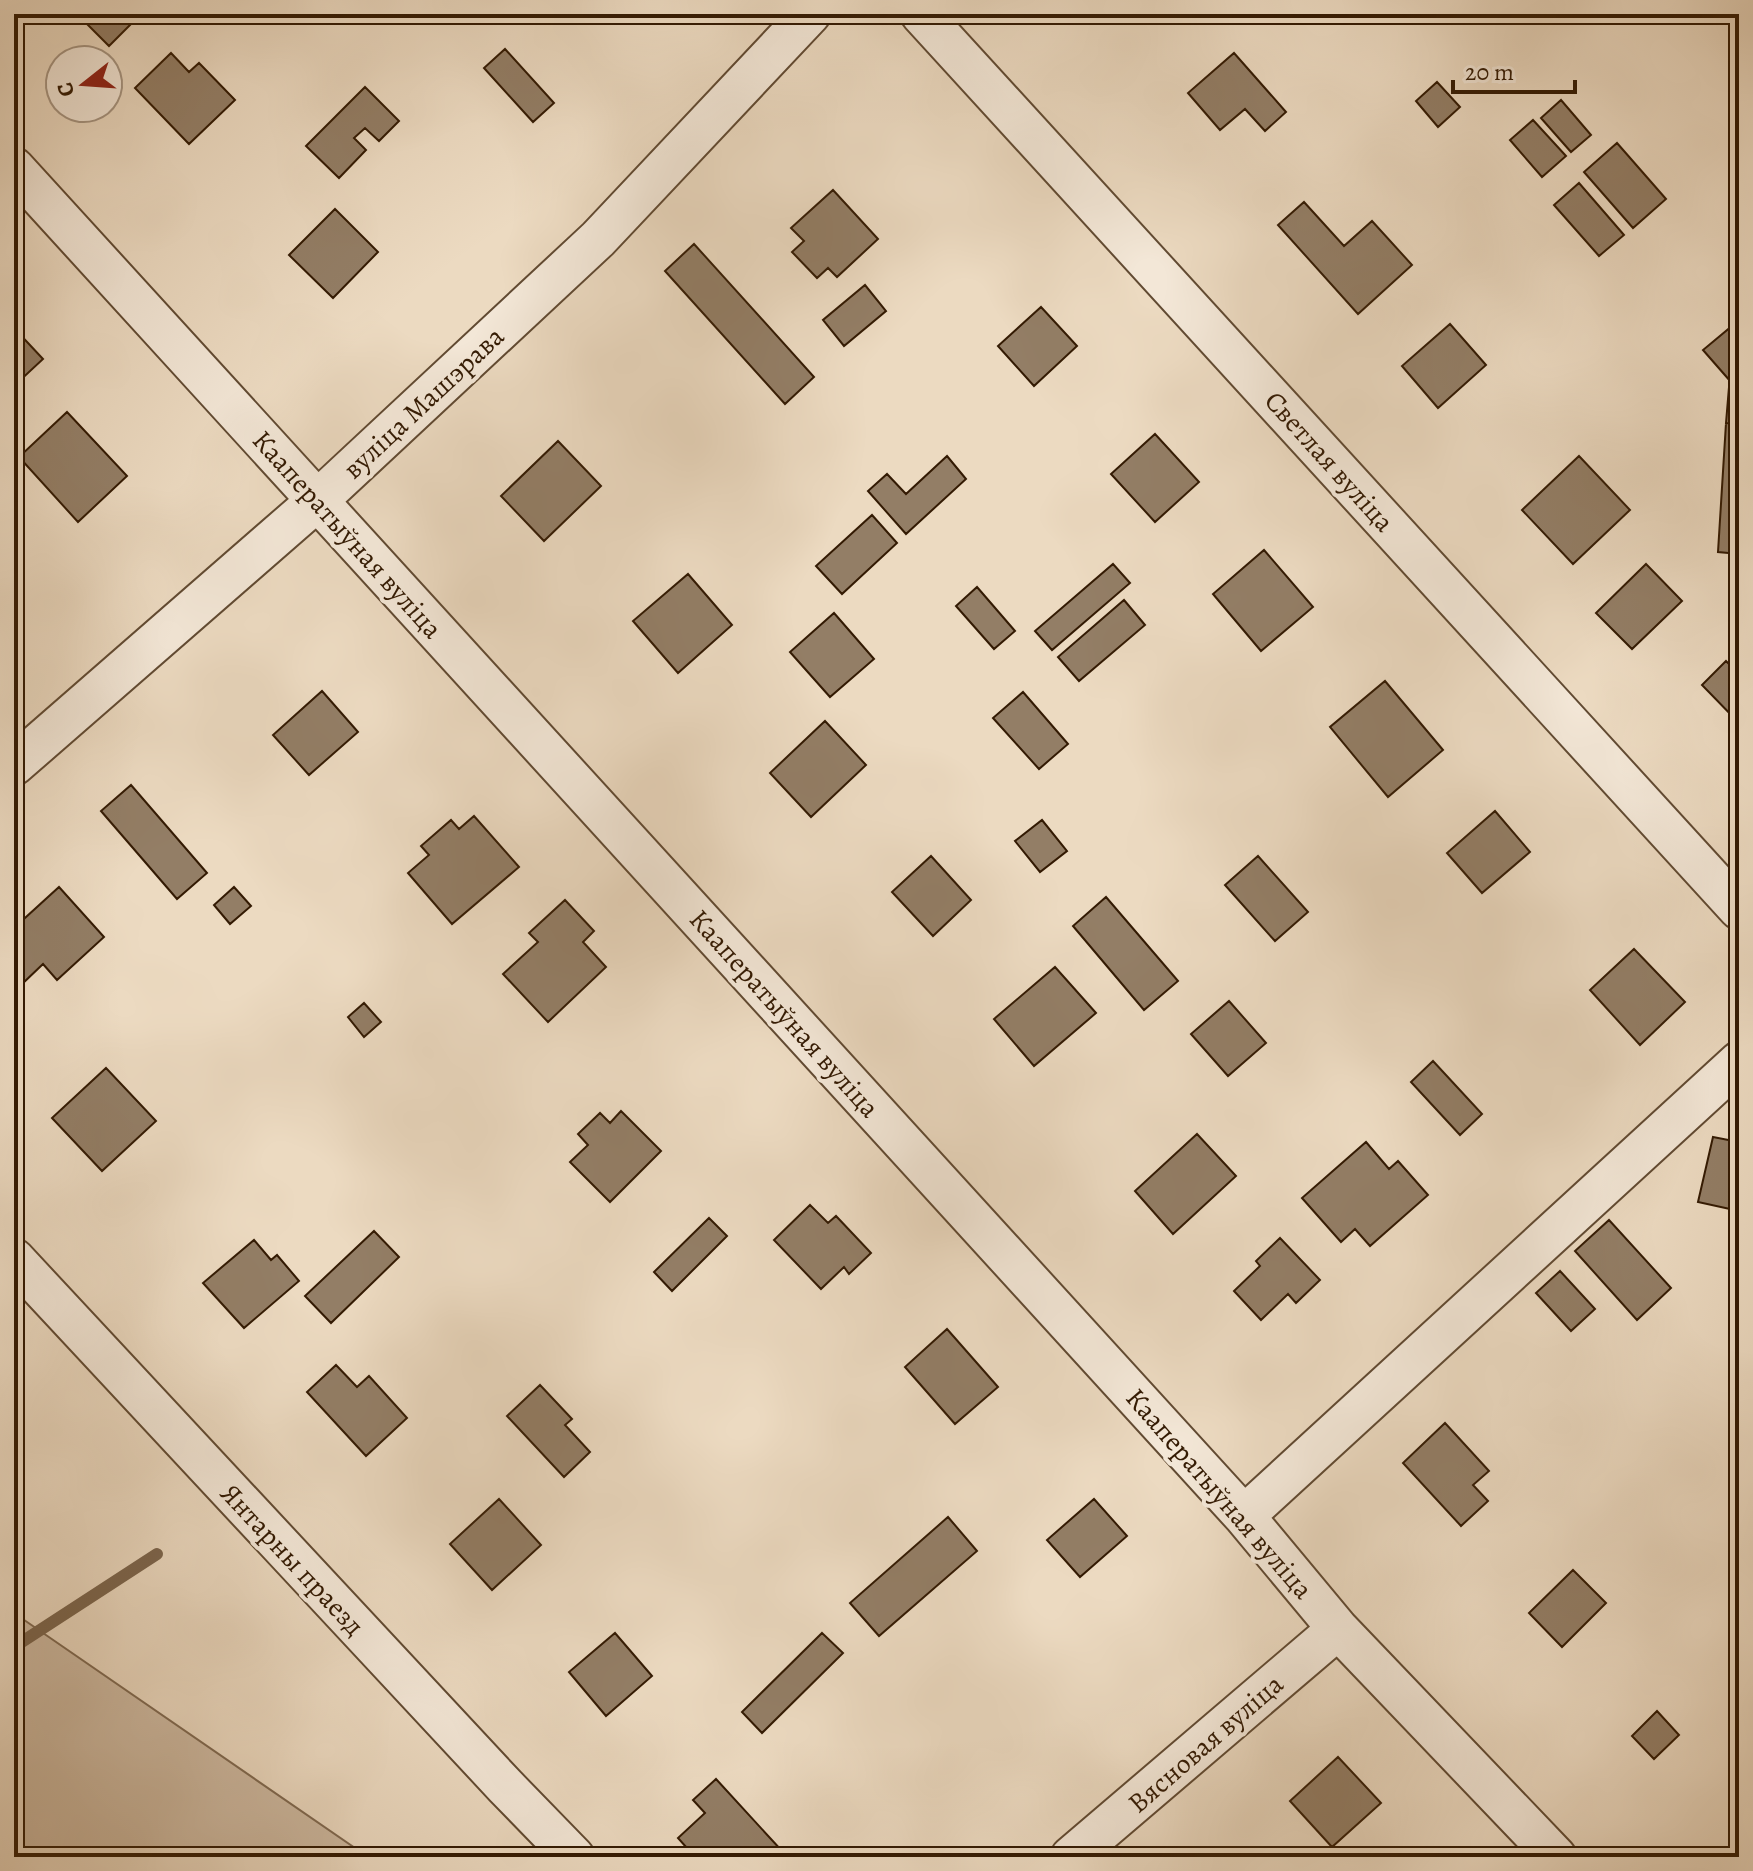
<svg xmlns="http://www.w3.org/2000/svg" width="1753" height="1871" viewBox="0 0 1753 1871" font-family="Alegreya,serif">
	<style>
		.green { fill: #cdb9a1; stroke: #806a52; stroke-width: 2 }
		.lines { fill: none; stroke-linecap: round; stroke-linejoin: round }
		.stream { stroke: #7c664e; stroke-width: 12 }
		.building { fill: #937e66; stroke: #331a03; stroke-width: 2 }
		.minor-casing { stroke: #614a32; stroke-width: 44 }
		.minor { stroke: #f3e7d7; stroke-width: 40 }
		.labels { text-anchor: middle; stroke-width: 8; stroke-linejoin: round; paint-order: stroke }
		.street-label { font-size: 28px; fill: #331a03; stroke: #f3e7d7 }
	</style>
	<rect width="100%" height="100%" fill="#ecdac1"/>
	<filter id="stains"><feTurbulence type="fractalNoise" baseFrequency=".0025" numOctaves="4"/><feColorMatrix values="0 0 0 0 .2 0 0 0 0 .09 0 0 0 0 .02 0 0 0 .5 -.17"/></filter>
	<radialGradient id="worn" r=".72"><stop offset=".6" stop-color="#630" stop-opacity="0"/><stop offset="1" stop-color="#630" stop-opacity=".3"/></radialGradient>
	<path class="green" d="M14,1613L368,1857H14Z"/>
	<g class="lines">
		<path class="stream" d="M14,1647L157,1554"/>
	</g>
	<path class="building" d="M77,14H141L109,46Z
		M505,49L554,103L533,122L484,68Z
		M171,53L189,72L199,63L235,100L189,144L135,88Z
		M1234,53L1286,112L1265,131L1245,109L1220,130L1188,93Z
		M1437,82L1460,107L1438,127L1416,101Z
		M365,87L399,121L379,141L365,128L354,138L366,150L339,178L306,146Z
		M1561,100L1591,135L1571,152L1541,118Z
		M1533,120L1566,156L1542,177L1510,140Z
		M1617,143L1666,199L1633,228L1584,172Z
		M1579,183L1624,235L1599,256L1554,205Z
		M833,190L878,239L837,277L828,268L817,278L792,252L804,241L791,228Z
		M1304,202L1344,246L1372,221L1412,265L1358,314L1278,225Z
		M335,209L378,252L333,298L289,255Z
		M694,244L814,377L785,404L665,271Z
		M865,285L886,311L844,346L823,320Z
		M1041,307L1077,346L1034,386L998,346Z
		M1450,324L1486,365L1438,408L1402,366Z
		M1732,326L1739,334V375L1731,382L1703,350Z
		M14,328L43,359L14,386Z
		M1729,387L1739,388V424L1726,423Z
		M67,412L127,476L78,522L19,457Z
		M1726,423L1739,424V554L1718,552Z
		M1155,434L1199,482L1155,522L1111,474Z
		M558,441L601,486L544,541L501,496Z
		M947,456L966,479L906,534L868,491L887,474L906,494Z
		M1579,456L1630,510L1573,564L1522,510Z
		M872,515L897,543L842,594L816,566Z
		M1264,550L1313,607L1261,651L1213,594Z
		M1113,564L1130,583L1052,650L1035,631Z
		M1646,564L1682,601L1632,649L1596,613Z
		M688,574L732,625L678,673L633,621Z
		M977,587L1015,631L994,649L956,606Z
		M1124,600L1145,625L1079,681L1058,657Z
		M834,613L874,659L830,697L790,652Z
		M1726,661L1739,674V723L1702,685Z
		M1385,681L1443,750L1388,797L1330,727Z
		M322,691L358,732L309,775L273,735Z
		M1023,692L1068,744L1039,769L993,718Z
		M825,721L866,765L811,817L770,773Z
		M131,785L207,873L177,899L101,811Z
		M1495,811L1530,852L1482,893L1447,853Z
		M474,816L519,867L452,924L408,873L429,855L421,846L451,820L459,829Z
		M1042,820L1067,851L1040,872L1015,841Z
		M931,856L971,900L933,936L892,892Z
		M1258,856L1308,912L1275,941L1225,885Z
		M59,887L104,937L57,980L43,964L21,985L14,978V928Z
		M234,887L251,906L230,924L214,905Z
		M1106,897L1178,981L1144,1010L1073,926Z
		M565,900L594,931L583,942L606,967L548,1022L503,974L538,942L529,933Z
		M1634,949L1685,1002L1640,1045L1590,990Z
		M1055,967L1096,1013L1034,1066L994,1019Z
		M1229,1001L1266,1043L1228,1076L1191,1034Z
		M364,1003L381,1022L364,1037L348,1017Z
		M1433,1061L1482,1114L1460,1135L1411,1082Z
		M106,1068L156,1121L102,1171L52,1118Z
		M621,1111L661,1151L610,1202L570,1162L588,1145L578,1134L600,1113L610,1123Z
		M1197,1134L1236,1176L1173,1234L1135,1191Z
		M1713,1137L1739,1142V1211L1698,1202Z
		M1366,1142L1389,1169L1398,1161L1428,1195L1370,1246L1355,1229L1341,1242L1302,1198Z
		M810,1205L828,1223L836,1216L871,1253L849,1274L844,1267L821,1289L774,1240Z
		M709,1218L727,1236L672,1291L654,1272Z
		M1609,1220L1671,1288L1637,1320L1575,1251Z
		M374,1231L399,1257L331,1323L305,1296Z
		M1280,1238L1320,1280L1296,1303L1288,1294L1261,1320L1234,1291L1260,1266L1256,1261Z
		M254,1240L271,1260L277,1255L299,1281L244,1328L203,1283Z
		M1560,1271L1595,1309L1571,1331L1536,1293Z
		M947,1329L998,1387L955,1424L905,1367Z
		M336,1365L357,1387L369,1376L407,1418L366,1456L307,1392Z
		M540,1385L572,1419L565,1425L590,1452L564,1477L507,1416Z
		M1445,1423L1489,1471L1473,1485L1488,1501L1461,1526L1403,1463Z
		M499,1499L541,1545L492,1590L450,1544Z
		M1094,1499L1127,1536L1080,1577L1047,1540Z
		M948,1517L977,1551L879,1636L850,1603Z
		M1573,1570L1606,1603L1562,1647L1529,1613Z
		M615,1633L652,1676L606,1716L569,1672Z
		M822,1633L843,1653L762,1733L742,1712Z
		M1657,1711L1679,1735L1654,1759L1632,1736Z
		M1338,1757L1381,1803L1332,1847L1290,1801Z
		M716,1779L782,1851L775,1857H695L678,1838L705,1813L693,1800Z"/>
	<g class="lines">
		<g class="minor-casing">
			<path id="minor" d="M921,14L1739,909
				M14,168L1244,1516L1338,1629L1556,1857
				M14,765L318,500L598,239L810,14
				M14,1259L505,1786L574,1857
				M1244,1516L1739,1062
				M1071,1857L1338,1629"/>
		</g>
		<use href="#minor" class="minor"/>
	</g>
	<g class="labels">
		<g class="street-label">
			<text transform="translate(423 402) rotate(-43)" y="10">вуліца Машэрава</text>
			<text transform="translate(1330 461) rotate(48)" y="10">Светлая вуліца</text>
			<text transform="translate(348 534) rotate(48)" y="10">Кааператыўная вуліца</text>
			<text transform="translate(785 1013) rotate(48)" y="10">Кааператыўная вуліца</text>
			<text transform="translate(1220 1493) rotate(49)" y="10">Кааператыўная вуліца</text>
			<text transform="translate(293 1559) rotate(47)" y="10">Янтарны праезд</text>
			<text transform="translate(1205 1743) rotate(-41)" y="10">Вясновая вуліца</text>
		</g>
	</g>
	<rect width="1753" height="1871" fill="none" stroke="#ecdac1" stroke-width="48"/>
	<rect x="16" y="16" width="1721" height="1839" fill="none" stroke="#331a03" stroke-width="4"/>
	<rect x="24" y="24" width="1705" height="1823" fill="none" stroke="#331a03" stroke-width="2"/>
	<g transform="translate(84 84) rotate(253)"><circle r="38" fill="#f3e7d7" stroke="#a69582" stroke-width="2"/>
	<path d="M0-6L14 30L0 20L-14 30Z" fill="#8f2418"/>
	<text y="-12" font-size="22" font-weight="bold" text-anchor="middle" fill="#331a03">С</text>
	</g>
	<path d="M1453 80v12h122v-12" fill="none" stroke="#331a03" stroke-width="4"/>
	<text x="1465" y="80" font-size="24" fill="#331a03" stroke="#f3e7d7" stroke-width="6" paint-order="stroke">20 m</text>
	<rect width="100%" height="100%" filter="url(#stains)"/>
	<rect width="100%" height="100%" fill="url(#worn)"/>
</svg>
